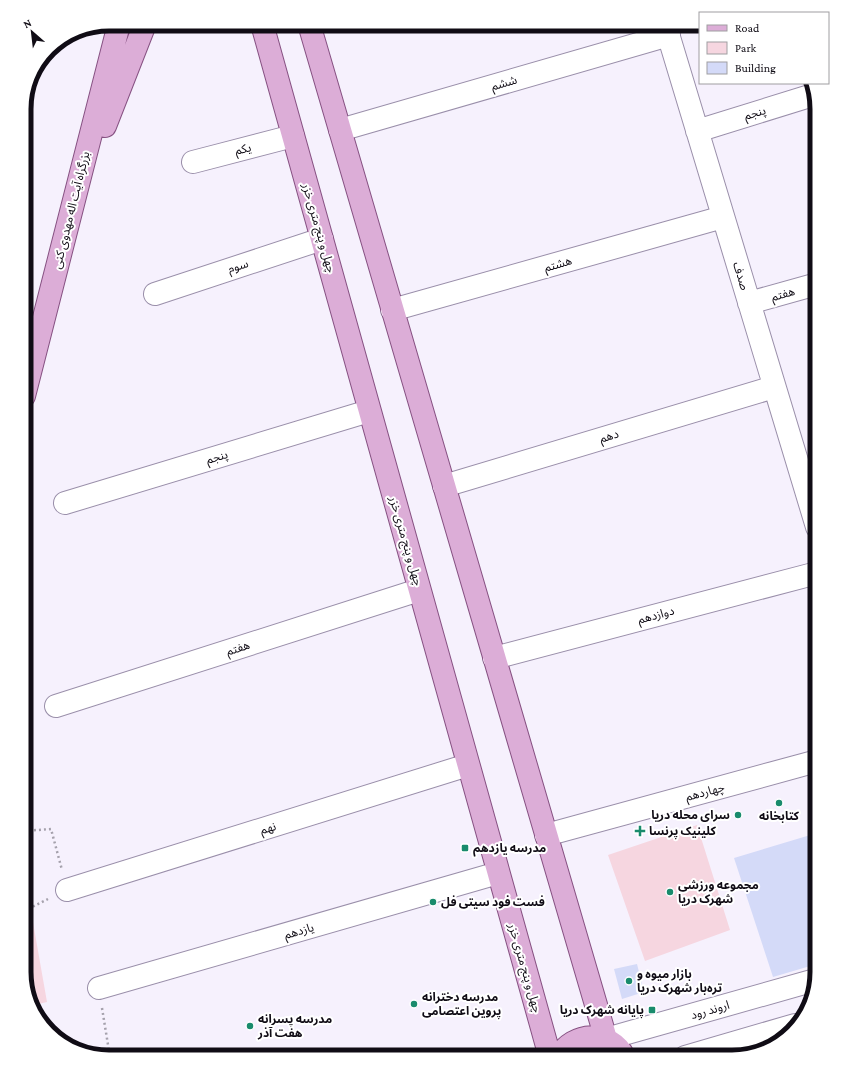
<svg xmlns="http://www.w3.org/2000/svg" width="841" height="1081" viewBox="0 0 841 1081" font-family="'Crimson Pro','Noto Sans Arabic',serif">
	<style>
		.green { fill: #f6d6e0 }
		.building { fill: #d4daf8 }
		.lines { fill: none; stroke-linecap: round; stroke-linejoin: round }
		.minor-casing { stroke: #9a8faa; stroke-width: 24 }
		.major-casing { stroke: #865182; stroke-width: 24 }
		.path { stroke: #a5a1ac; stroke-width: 2.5; stroke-dasharray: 2 3; stroke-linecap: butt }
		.minor { stroke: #fff; stroke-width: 22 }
		.major { stroke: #dcadd7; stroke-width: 22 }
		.poi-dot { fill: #198b6c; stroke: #fff; stroke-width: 1.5 }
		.labels { text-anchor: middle; stroke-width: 4; stroke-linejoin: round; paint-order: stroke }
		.street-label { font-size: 12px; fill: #100c15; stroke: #fff }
		.poi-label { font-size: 12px; font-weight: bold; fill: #100c15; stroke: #fff; text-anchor: start }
		.rim { fill: none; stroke: #100c15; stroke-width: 5 }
	</style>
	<rect width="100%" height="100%" fill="#f6f1fd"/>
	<path class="green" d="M697,825L730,930L645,961L608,855Z
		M31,911L47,1002L34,1005L24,972V913Z
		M294,1051L296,1057H272Z"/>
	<path class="building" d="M817,833V964L773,977L734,858Z
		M637,964L644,992L622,999L614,969Z"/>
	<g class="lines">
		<g class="minor-casing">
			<path id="minor" d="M665,24L817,527
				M340,130L669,35
				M697,131L813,95
				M193,162L293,136
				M155,294L322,239
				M749,303L817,284
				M392,310L723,217
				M444,486L774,387
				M65,503L369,411
				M494,658L817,573
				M56,706L419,590
				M546,835L817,761
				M67,890L468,765
				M99,988L498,873
				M606,1039L815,980
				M685,1057L795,1025"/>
		</g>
		<g class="major-casing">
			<path id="major" d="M262,24L550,1057
				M309,24L606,1039
				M105,126L145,24
				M24,396L119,24
				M559,1057C572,1032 611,1029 624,1057"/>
		</g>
		<path class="path" d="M24,831L51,829L62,870
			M24,911L48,899
			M102,1008L110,1057"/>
		<use href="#minor" class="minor"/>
		<use href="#major" class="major"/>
	</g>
	<g class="poi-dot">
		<circle cx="779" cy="803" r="4"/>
		<circle cx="738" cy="815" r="4"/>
		<path d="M638 825h4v4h4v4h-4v4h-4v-4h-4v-4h4z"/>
		<rect x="461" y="844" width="8" height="8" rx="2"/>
		<circle cx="670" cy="892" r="4"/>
		<circle cx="433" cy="902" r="4"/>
		<circle cx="629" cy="981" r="4"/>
		<circle cx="414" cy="1004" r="4"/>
		<rect x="648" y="1006" width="8" height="8" rx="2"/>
		<circle cx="250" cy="1026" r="4"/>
	</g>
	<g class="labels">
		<g class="street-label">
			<text transform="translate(504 83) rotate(-16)" y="4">ششم</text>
			<text transform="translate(755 113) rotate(-17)" y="4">پنجم</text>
			<text transform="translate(243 149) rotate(-14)" y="4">یکم</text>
			<text transform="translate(71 210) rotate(-76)" y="4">بزرگراه آیت اله مهدوی کنی</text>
			<text transform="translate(319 228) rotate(74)" y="4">چهل و پنج متری خزر</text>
			<text transform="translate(558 264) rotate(-16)" y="4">هشتم</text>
			<text transform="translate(238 266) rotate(-18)" y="4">سوم</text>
			<text transform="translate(741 276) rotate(73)" y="4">صدف</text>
			<text transform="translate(783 294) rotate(-16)" y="4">هفتم</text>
			<text transform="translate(609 436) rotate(-17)" y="4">دهم</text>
			<text transform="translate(217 457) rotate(-17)" y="4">پنجم</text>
			<text transform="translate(406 541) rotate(74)" y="4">چهل و پنج متری خزر</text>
			<text transform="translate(656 615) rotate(-15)" y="4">دوازدهم</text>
			<text transform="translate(238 648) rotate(-18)" y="4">هفتم</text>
			<text transform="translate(705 792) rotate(-15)" y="4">چهاردهم</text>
			<text transform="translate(268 828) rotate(-17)" y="4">نهم</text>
			<text transform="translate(299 931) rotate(-16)" y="4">یازدهم</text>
			<text transform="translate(525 968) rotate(74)" y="4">چهل و پنج متری خزر</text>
			<text transform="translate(710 1010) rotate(-16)" y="4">اروند رود</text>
		</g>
		<g class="poi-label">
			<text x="730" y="819" text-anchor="end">سرای محله دریا</text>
			<text x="779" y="820" text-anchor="middle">کتابخانه</text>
			<text x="649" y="835">کلینیک پرنسا</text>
			<text x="473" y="852">مدرسه یازدهم</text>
			<text x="678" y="889">مجموعه ورزشی<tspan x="678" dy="14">شهرک دریا</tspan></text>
			<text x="441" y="906">فست فود سیتی فل</text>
			<text x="637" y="978">بازار میوه و<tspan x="637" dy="14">تره‌بار شهرک دریا</tspan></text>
			<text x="422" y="1001">مدرسه دخترانه<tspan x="422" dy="14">پروین اعتصامی</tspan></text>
			<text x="644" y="1014" text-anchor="end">پایانه شهرک دریا</text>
			<text x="258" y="1023">مدرسه پسرانه<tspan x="258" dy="14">هفت آذر</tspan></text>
		</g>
	</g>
	<path d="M0 0H841V1081H0ZM109 31H732A78 78 0 0 1 810 109V972A78 78 0 0 1 732 1050H109A78 78 0 0 1 31 972V109A78 78 0 0 1 109 31Z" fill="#fff" fill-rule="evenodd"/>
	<path class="rim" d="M109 31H732A78 78 0 0 1 810 109V972A78 78 0 0 1 732 1050H109A78 78 0 0 1 31 972V109A78 78 0 0 1 109 31Z"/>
	<rect x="699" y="12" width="130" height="72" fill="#ffffff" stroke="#9f9ea1"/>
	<rect x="707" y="25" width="20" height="6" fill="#dcadd7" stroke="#9f9ea1"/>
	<text x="735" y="32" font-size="12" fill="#100c15">Road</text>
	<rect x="707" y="42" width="20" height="12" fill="#f6d6e0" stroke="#9f9ea1"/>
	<text x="735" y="52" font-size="12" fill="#100c15">Park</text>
	<rect x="707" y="62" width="20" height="12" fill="#d4daf8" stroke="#9f9ea1"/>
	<text x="735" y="72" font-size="12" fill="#100c15">Building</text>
	<g transform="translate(32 32) rotate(332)" stroke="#ffffff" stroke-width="3" paint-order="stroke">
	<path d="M0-3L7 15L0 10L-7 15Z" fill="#100c15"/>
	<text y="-6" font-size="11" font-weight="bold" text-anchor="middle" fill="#100c15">N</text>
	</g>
</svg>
